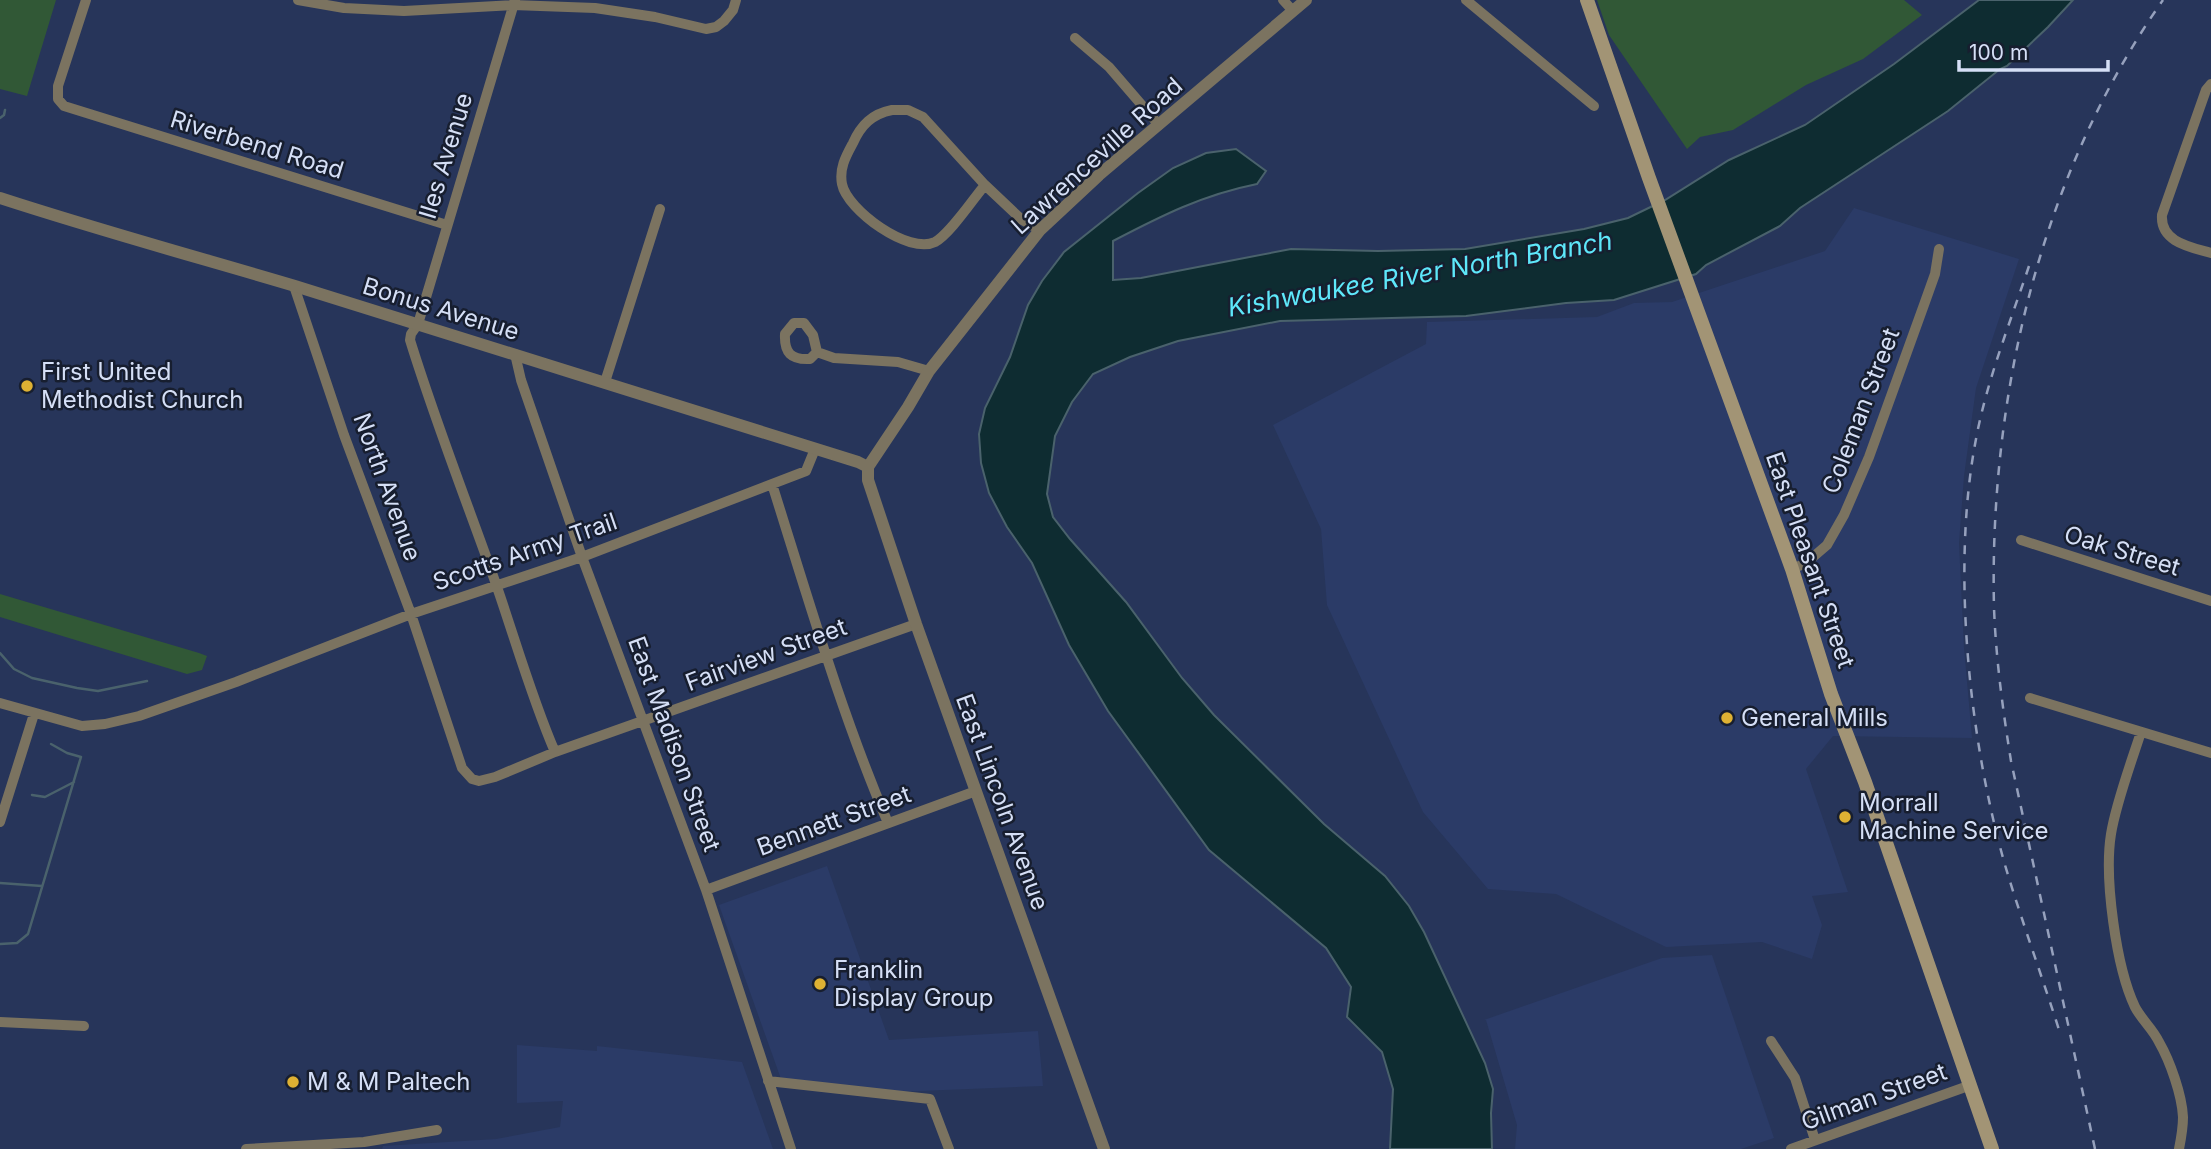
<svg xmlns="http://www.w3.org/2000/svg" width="2211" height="1149" viewBox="0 0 2211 1149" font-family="Inter,sans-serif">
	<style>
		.built { fill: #2b3b67 }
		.green { fill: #315836 }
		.water { fill: #0e2c31; stroke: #4a626c; stroke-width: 2 }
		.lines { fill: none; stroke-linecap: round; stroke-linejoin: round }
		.stream { stroke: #4a626c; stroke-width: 2.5 }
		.minor { stroke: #7b7360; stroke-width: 10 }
		.tertiary { stroke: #7b7360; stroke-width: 12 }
		.secondary { stroke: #a29475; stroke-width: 14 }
		.rail { stroke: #96a1bd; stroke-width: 2.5; stroke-dasharray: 9 9; stroke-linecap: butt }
		.poi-dot { fill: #deb133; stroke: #171e2f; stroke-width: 2.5 }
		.labels { text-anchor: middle; stroke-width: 5; stroke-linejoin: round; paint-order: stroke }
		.street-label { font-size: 24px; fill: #d5dff6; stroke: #171e2f }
		.poi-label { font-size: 24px; fill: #d5dff6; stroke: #171e2f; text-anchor: start }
		.water-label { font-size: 26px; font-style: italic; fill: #5ee7fa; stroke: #171e2f }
	</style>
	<rect width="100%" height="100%" fill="#27355a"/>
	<path class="built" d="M1854,208L2019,259L1976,388L1964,476L1959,543L1964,648L1972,738L1833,736L1806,769L1848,892L1812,896L1822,925L1812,959L1762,942L1666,947L1556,894L1488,889L1423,812L1327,605L1321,529L1273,425L1426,344L1427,322L1597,317L1634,303L1672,302L1825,251Z
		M827,866L889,1040L1038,1031L1043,1086L870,1093L781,1079L719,905Z
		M1712,955L1774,1138L1741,1149H1515L1517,1125L1486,1020H1484L1662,958Z
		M517,1045L597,1051V1046L742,1062L773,1149H382L383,1146L496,1139L560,1127L563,1101L517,1103Z"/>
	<path class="green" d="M0,0H56L27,96L0,89Z
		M1597,0H1904L1922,15L1863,59L1806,85L1733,130L1700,137L1687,149L1609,35Z
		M0,594L199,653L207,656L202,670L187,674L0,617Z"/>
	<path class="water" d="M1979,0H2073L2048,27L2007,66L2000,69L1948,111L1800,208L1780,226L1706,265L1696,274L1614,300L1566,303L1466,316L1280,321L1178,341L1130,357L1093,374L1072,402L1055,436L1047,494L1053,517L1070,539L1126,602L1182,678L1214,715L1324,824L1385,876L1409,906L1424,932L1485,1063L1493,1089L1491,1113L1492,1149H1390L1393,1089L1382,1052L1347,1017L1351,987L1326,948L1209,850L1108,711L1069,645L1032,563L1007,527L989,493L981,463L979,434L985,408L1010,357L1028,305L1042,281L1064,252L1138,193L1173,168L1206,153L1236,149L1266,171L1257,184C1202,195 1161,216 1113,241V280L1141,278L1291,249L1378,251L1465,249L1584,229L1628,218L1665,200L1729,160L1805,125L1894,64Z"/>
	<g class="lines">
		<path class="stream" d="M0,118L4,115L5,110
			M0,653L14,669L32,678L77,688L98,691L147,681
			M32,795L45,797L74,782
			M0,883L42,886
			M0,944L17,943L28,934L81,757L67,753L51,744"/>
		<path class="minor" d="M86,0L58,86V99L64,106L447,225
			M298,0L344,8L404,11L513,5L595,8L655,17L706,29L716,27L724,21L733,10L736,0
			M515,0L418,324L411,334L410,340C436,424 468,505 497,587C516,642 532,699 555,752
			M1283,0L1293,11
			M1466,0L1594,106
			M1075,38L1109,67L1159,125
			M2211,84L2206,90L2162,215C2160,242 2190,247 2211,253
			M892,110H908L923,117L985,185C973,199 950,234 935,242C909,255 847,210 842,184C839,168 846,156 853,143C861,125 872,114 892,110Z
			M985,185L1022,220L1040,230
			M294,286L344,435L411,614L462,768L472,779L479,781L495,777L555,752L916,624
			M794,323H804L813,335L817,352L810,359C791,360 784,353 785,334Z
			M817,352L834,358L898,362L929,371
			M515,354L521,380L582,557L706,890L791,1149
			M605,382L660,209
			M772,484C808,598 841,713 888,823
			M2021,540L2211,601
			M1792,569L1806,563L1827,545L1844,515L1869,457L1925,302L1935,274L1939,249
			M2030,698L2211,753
			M0,703L82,726L105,724L139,716L236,682L411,614L582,557L806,471L815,449
			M2141,732C2131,763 2116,803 2111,834C2104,878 2116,967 2135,1007C2141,1019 2153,1029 2159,1042C2170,1061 2182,1095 2183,1117C2183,1128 2181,1139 2179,1149
			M0,822L34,714
			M706,890L976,791
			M0,1022L84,1026
			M1771,1041L1795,1078L1815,1140
			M768,1081L930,1099L949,1149
			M246,1149L364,1142L437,1130
			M1791,1149L1971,1085"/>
		<path class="tertiary" d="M0,198C98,230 197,257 295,286C483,343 670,405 858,462L868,467
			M868,467V480L916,624L1104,1149
			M868,467L908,407L929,371L1040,230L1099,175L1306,0"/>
		<path class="secondary" d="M1587,0L1649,178L1792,569L1831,694L1865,782L1992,1149"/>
		<path class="rail" d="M2029,266C2010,323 1987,380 1976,439C1951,568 1969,739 2005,865C2022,922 2043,979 2061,1036
			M2095,1149L2011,761C2003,711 1996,660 1994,608C1989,397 2040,175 2163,0"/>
	</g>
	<g class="poi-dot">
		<circle cx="27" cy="386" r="7"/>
		<circle cx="1727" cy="718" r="7"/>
		<circle cx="1845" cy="817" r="7"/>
		<circle cx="820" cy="984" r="7"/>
		<circle cx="293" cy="1082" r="7"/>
	</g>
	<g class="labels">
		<g class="street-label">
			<text transform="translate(257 145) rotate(17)" y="8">Riverbend Road</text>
			<text transform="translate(446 156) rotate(-73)" y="8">Iles Avenue</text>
			<text transform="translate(1097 156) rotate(-42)" y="8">Lawrenceville Road</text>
			<text transform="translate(441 309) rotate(17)" y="8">Bonus Avenue</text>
			<text transform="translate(1861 411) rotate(-69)" y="8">Coleman Street</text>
			<text transform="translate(387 487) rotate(70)" y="8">North Avenue</text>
			<text transform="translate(2122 551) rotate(17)" y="8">Oak Street</text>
			<text transform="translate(525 552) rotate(-19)" y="8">Scotts Army Trail</text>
			<text transform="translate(1810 560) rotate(71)" y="8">East Pleasant Street</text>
			<text transform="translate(766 655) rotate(-20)" y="8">Fairview Street</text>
			<text transform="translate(674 744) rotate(70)" y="8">East Madison Street</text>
			<text transform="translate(1002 802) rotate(70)" y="8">East Lincoln Avenue</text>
			<text transform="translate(834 821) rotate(-20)" y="8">Bennett Street</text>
			<text transform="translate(1874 1097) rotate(-20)" y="8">Gilman Street</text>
		</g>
		<g class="poi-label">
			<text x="41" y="380">First United<tspan x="41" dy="28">Methodist Church</tspan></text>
			<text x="1741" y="726">General Mills</text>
			<text x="1859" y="811">Morrall<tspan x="1859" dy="28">Machine Service</tspan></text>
			<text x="834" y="978">Franklin<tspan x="834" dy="28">Display Group</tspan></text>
			<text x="307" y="1090">M &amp; M Paltech</text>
		</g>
		<g class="water-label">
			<text transform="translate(1420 274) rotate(-10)" y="9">Kishwaukee River North Branch</text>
		</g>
	</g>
	<path d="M1959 60v10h149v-10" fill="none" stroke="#d5dff6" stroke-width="3.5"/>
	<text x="1969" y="60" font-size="21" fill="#d5dff6" stroke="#171e2f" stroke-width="5" paint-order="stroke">100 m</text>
</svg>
